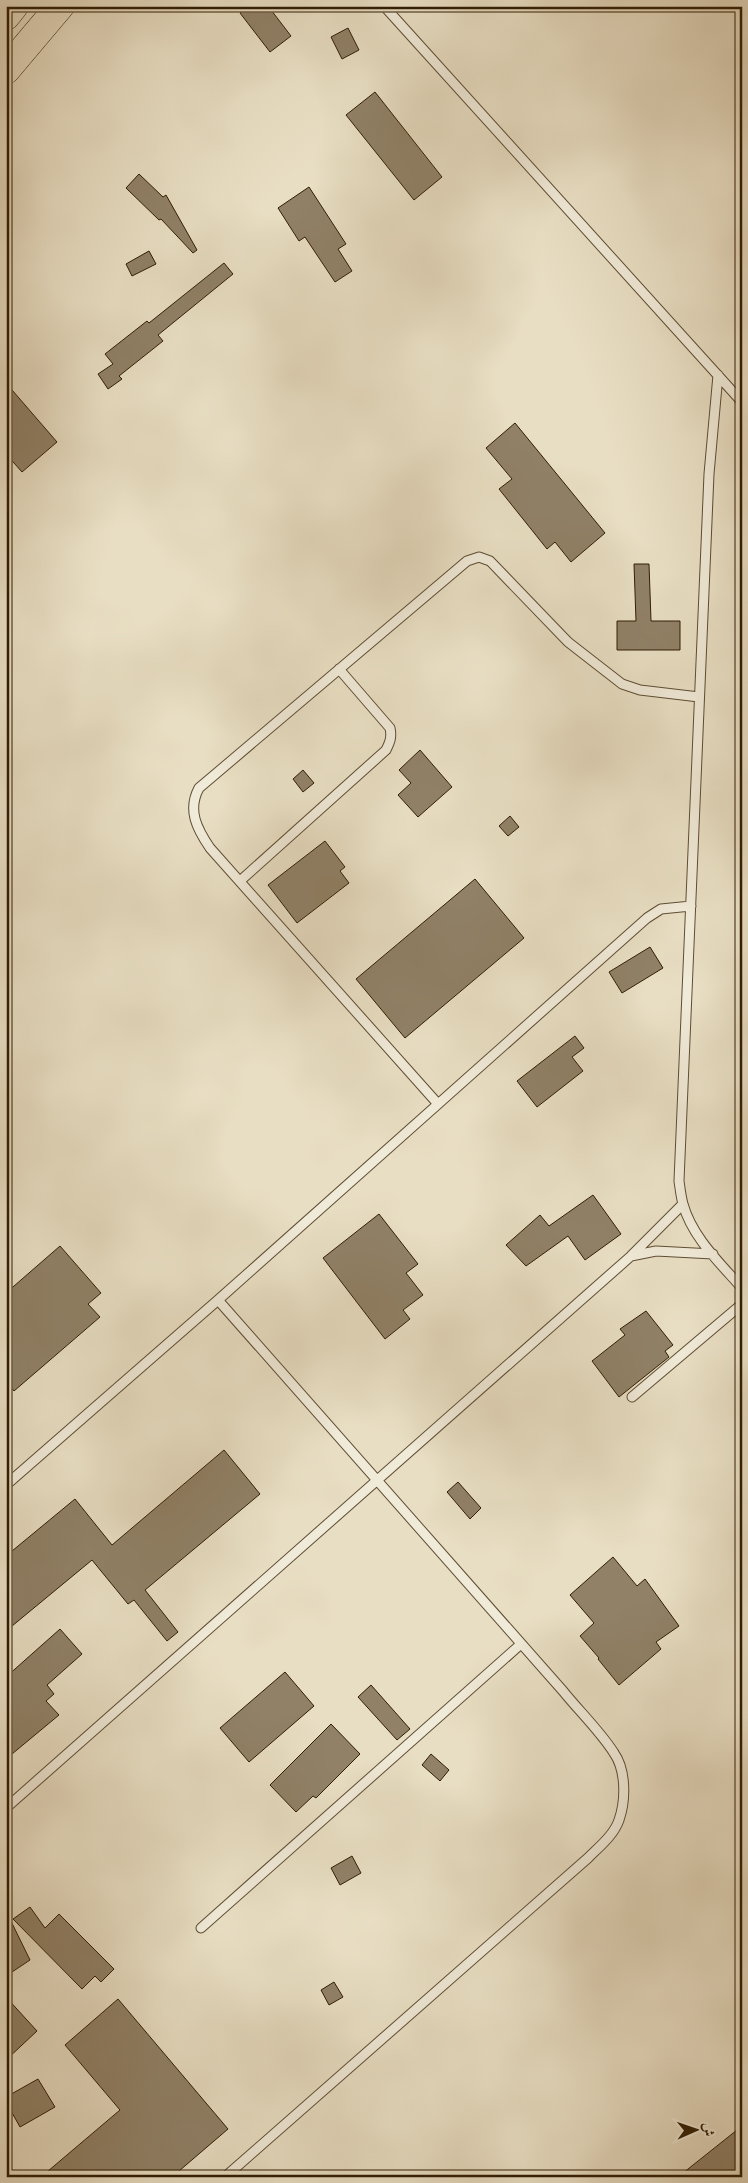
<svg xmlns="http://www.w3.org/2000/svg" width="748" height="2183" viewBox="0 0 748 2183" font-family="'IM FELL English',Amiri,serif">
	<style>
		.building { fill: #908167; stroke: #301d03 }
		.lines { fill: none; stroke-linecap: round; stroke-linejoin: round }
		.service-casing { stroke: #5e4d33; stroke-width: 11 }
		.trunk-casing { stroke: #301d03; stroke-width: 29 }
		.service { stroke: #f0ead8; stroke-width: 9 }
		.trunk { stroke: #e8dec3; stroke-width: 28 }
	</style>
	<rect width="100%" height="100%" fill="#e8dec3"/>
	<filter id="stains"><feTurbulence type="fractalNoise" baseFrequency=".004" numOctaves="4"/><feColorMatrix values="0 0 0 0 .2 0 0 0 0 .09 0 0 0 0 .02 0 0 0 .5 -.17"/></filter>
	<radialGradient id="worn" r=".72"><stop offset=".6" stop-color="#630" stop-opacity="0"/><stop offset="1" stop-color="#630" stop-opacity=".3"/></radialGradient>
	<path class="building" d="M249,6H268L291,36L270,52L240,13Z
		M348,28L359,50L342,59L331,37Z
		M375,92L442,177L414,200L346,115Z
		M139,174L163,197L166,195L197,250L193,253L161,219L159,220L126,188Z
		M309,187L346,244L338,249L352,271L335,282L305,237L299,241L278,208Z
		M149,251L156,264L132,276L126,264Z
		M224,263L233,274L158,335L163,341L119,376L122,379L108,389L98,374L113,364L105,354L147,321L149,323Z
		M6,383L57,442L22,472L6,454Z
		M515,423L605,533L571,562L555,542L547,549L499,489L512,479L486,448Z
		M634,564H649L651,621H680V650H617V621H636Z
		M420,750L452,787L418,817L398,795L411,783L399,770Z
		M303,770L314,783L303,792L293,779Z
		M510,816L519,827L508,836L499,826Z
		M325,841L345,867L340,871L349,883L297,923L268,885Z
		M475,879L524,938L405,1038L356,979Z
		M650,947L663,968L622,993L609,972Z
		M575,1036L584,1048L572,1057L583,1071L537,1107L517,1081Z
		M593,1195L621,1234L585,1260L568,1236L526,1266L506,1245L540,1215L549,1226Z
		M379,1214L418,1264L406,1273L423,1295L403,1310L410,1319L385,1339L323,1258Z
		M60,1246L101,1293L88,1304L100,1317L14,1391L6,1381V1293Z
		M646,1311L673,1345L665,1351L669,1357L619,1397L592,1361L625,1335L620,1329Z
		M224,1450L260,1494L145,1590L178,1632L167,1641L134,1600L128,1604L92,1560L6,1631V1556L75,1499L112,1545Z
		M458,1482L481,1508L470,1519L447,1492Z
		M613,1557L637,1586L645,1579L679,1626L656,1642L661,1649L619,1685L598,1659L599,1658L580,1636L594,1623L570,1595Z
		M60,1629L82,1654L47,1685L54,1694L46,1701L59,1715L6,1759V1677Z
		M285,1672L314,1706L249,1762L220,1728Z
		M371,1685L410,1729L397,1740L358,1697Z
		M331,1724L360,1754L316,1798L313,1796L296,1812L270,1785Z
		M431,1754L449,1770L440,1781L422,1765Z
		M352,1856L361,1873L340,1885L331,1868Z
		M30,1907L45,1928L59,1914L114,1969L101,1982L95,1976L82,1989L13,1919Z
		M6,1911L30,1960L6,1976Z
		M334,1982L343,1997L329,2005L321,1990Z
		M6,1997L37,2031L6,2060Z
		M118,1999L228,2129L172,2177H41L120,2110L65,2045Z
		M38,2079L55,2107L20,2127L6,2102V2097Z
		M742,2126V2171L734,2177H678Z"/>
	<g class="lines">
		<g class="service-casing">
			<path id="service" d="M384,6L742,402
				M718,375L709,474L679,1181C680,1188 681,1197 683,1204C692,1237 720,1263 742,1288
				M240,881L386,750C390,742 392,737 390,728L339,669
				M438,1104L210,848C197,829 187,810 199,788L467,561L479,557L490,561L568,642L622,684L640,690L699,697
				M631,1256L656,1251L713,1254
				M218,1300L563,1691C579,1711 600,1731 614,1753C626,1770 626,1800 619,1820C614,1835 599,1847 588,1858L225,2177
				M632,1397L742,1304
				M6,1485L218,1300L647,918L661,909L691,906
				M6,1808L631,1256L683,1204
				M201,1928L521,1644"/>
		</g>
		<g class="trunk-casing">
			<path id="trunk" d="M6,16L14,6
				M6,70L60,6"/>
		</g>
		<use href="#service" class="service"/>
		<use href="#trunk" class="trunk"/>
	</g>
	<rect width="748" height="2183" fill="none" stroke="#e8dec3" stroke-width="25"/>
	<rect x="8" y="8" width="733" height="2168" fill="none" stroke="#301d03" stroke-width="2.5"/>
	<rect x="12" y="12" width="723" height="2158" fill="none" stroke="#301d03"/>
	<g transform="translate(696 2130) rotate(88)" stroke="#f0ead8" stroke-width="4" paint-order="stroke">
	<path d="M0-4L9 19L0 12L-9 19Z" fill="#301d03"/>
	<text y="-8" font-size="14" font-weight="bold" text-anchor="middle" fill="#301d03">ش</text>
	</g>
	<rect width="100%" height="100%" filter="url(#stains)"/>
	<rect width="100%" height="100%" fill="url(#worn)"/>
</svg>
